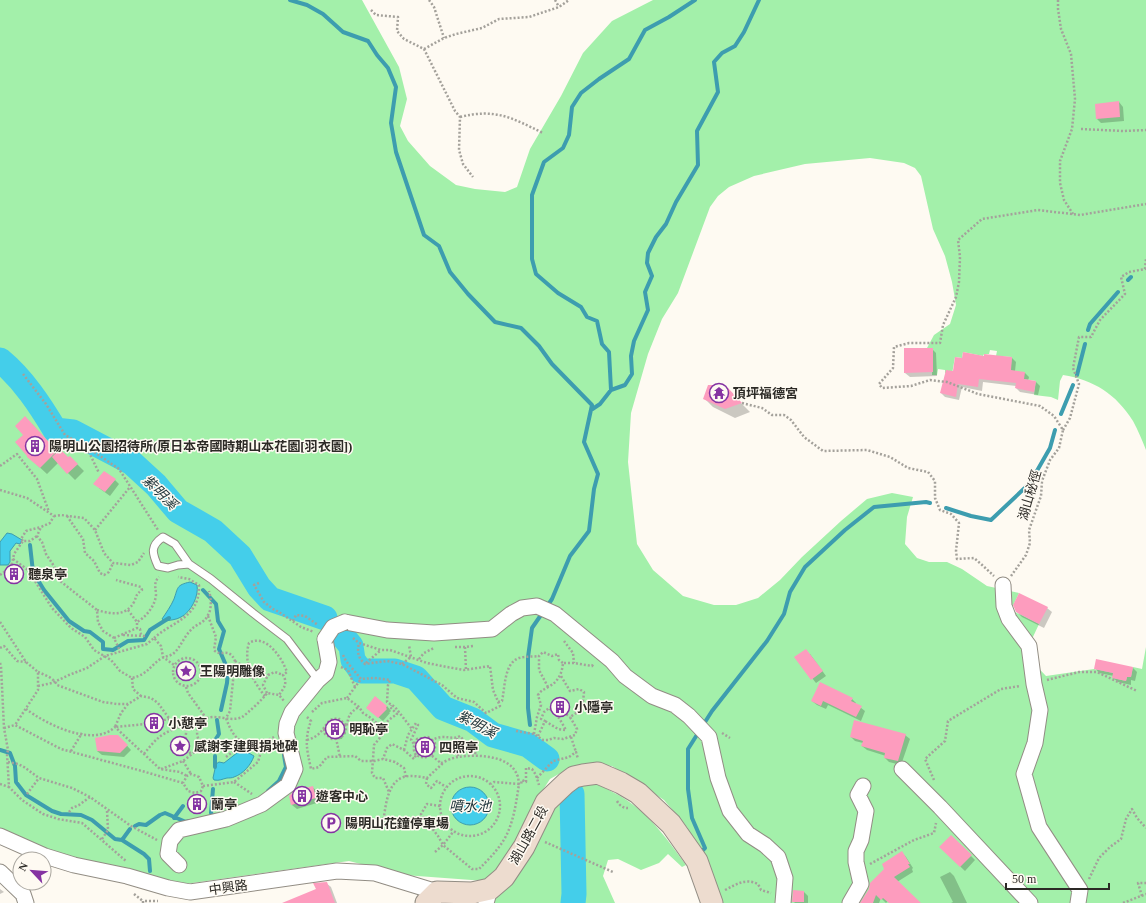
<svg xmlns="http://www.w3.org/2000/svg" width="1146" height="903" viewBox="0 0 1146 903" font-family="'Times New Roman','Noto Sans TC',serif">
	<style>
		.green { fill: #a3f0aa }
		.water { fill: #44ceea; stroke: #3d9daf }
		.shadow { fill: #0003 }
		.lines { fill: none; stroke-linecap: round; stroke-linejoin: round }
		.stream { stroke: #3d9daf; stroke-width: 4 }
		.river { stroke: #44ceea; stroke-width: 25 }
		.building { fill: #fd9cbe }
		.lane-casing { stroke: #928d84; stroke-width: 9 }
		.street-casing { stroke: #928d84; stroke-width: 17 }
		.secondary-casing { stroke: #928d84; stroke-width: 23 }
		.path { stroke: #a4a19b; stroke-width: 2.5; stroke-dasharray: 2 2; stroke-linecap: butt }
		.lane { stroke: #fff; stroke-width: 7 }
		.street { stroke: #fff; stroke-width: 15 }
		.secondary { stroke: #eddccf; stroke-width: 21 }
		.street-bridge-casing { stroke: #928d84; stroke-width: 17; stroke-linecap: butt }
		.street-bridge { stroke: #fff; stroke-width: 15 }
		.labels { text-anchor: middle; stroke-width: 3; stroke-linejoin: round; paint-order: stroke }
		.poi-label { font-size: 13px; font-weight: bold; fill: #2c2a26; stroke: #fefaf2; text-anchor: start }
		.street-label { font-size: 13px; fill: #2c2a26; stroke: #fefaf2 }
		.water-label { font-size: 14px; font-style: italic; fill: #1c3238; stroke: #fefaf2 }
	</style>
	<rect width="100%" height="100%" fill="#fefaf2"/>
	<path class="green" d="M0,0H362L399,67L407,99L400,126L408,141L430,166L456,185L475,189L505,192L517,187L530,149L561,96L583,53L612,21L653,0H1146V450C1142,440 1138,430 1133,421C1116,394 1094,380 1063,375L1060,381L1058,400L1051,397L1034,395L1036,381L1024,379L1009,382L1012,357L996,356L997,351L990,350L989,354H984L983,356L963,352L962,358L955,357L952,374L945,373V370L938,369L937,375H932L933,348H927L934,335L950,324L956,305L952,282L945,256L933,229L921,176L915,168L904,163L870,158L805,164L754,176L729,187L718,196L710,207L678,293L662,319L648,354L631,413L628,462L637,544L653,570L683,596L714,605H736L758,598L780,580L802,557L841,521L867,499L892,493L913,497L907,517L905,544L917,558L929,562H947L962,569L987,586L1019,593L1011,610L1039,624L1025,654L1046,676L1094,669L1113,673V678L1126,681L1127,677H1131L1133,667L1142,669L1146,647V903H720L687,827L664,800L612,766L588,764L566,770L550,779L539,796L512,852L485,881L404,875L349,861L185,884L55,854L0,829Z
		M596,783C606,789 618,794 628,801C652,817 669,842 686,865L682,867L668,854L659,863L641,870L618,859L608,860L603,876L615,903H493L547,811L576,784Z"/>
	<path class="water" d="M7,533L12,534L22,540L20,544L16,543L10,551V562L8,565H0V542Z
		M190,582L197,585C199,596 191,612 181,617C176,620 170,620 165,621L162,619C166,613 171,606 174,599C178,588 176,585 190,582Z
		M242,749L254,756C251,765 243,774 234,777C233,778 228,778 227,778C222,779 220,781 214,780L213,778L216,764L219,762L224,763Z
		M451 806a19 19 0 1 1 38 0a19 19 0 1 1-38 0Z"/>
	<path class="shadow" d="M1119,102L1123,107L1124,121L1101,123L1097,119Z
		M932,349L936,353L937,376L910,377L905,373Z
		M985,357L1012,358L1016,362L1015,371L1025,373L1029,377L1028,381L1036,382L1040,386L1038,395L1020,392L1016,388V386L983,382L982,391L962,387L959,400L945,397L941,393L963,359Z
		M727,389L750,412L735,418L713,407L704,398Z
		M32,424L58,453L69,458L70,457L84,471L75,480L58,463L47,474L35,463L24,435Z
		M115,480L119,484L110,496L99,488Z
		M10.5 575a5.5 5.5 0 1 1 11 0a5.5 5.5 0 1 1-11 0Z
		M1047,608L1052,612L1044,628L1022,617L1017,612Z
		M810,654L826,676L816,683L796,658Z
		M1097,660L1133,668L1137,672L1135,681L1131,680V685L1118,682L1113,678L1114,676L1099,673L1095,668Z
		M852,699L856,703V704L865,711L861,721L828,705L826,709L817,705L812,701Z
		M387,706L391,711L389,713H390L383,721L372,712Z
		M566,706L567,709V712L564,714L558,711Z
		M149.5 724a5.5 5.5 0 1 1 11 0a5.5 5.5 0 1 1-11 0Z
		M343,726L345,728L346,734L343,735L342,739H336L328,732Z
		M905,735L910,739L901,765L889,762L885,758L886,756L867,750L862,746L863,743L855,741L851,737Z
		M118,736L131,750L124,757L102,755L97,751Z
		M427,741L432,745L434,748L432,755L428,757L425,756L422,754L418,749L420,742Z
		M312,787L317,791L320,802L297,809L292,805L290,796Z
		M203,797L207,803L206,808L203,810L197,811L190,807Z
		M951,836L975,860L965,871L940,847Z
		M902,853L906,857L913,868L912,869L913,872L897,882L919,903H890L888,901L886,903L881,898L879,903H862Z
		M950,872L954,876L967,903H951L953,902L940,877Z
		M326,883L331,887L337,903H295Z
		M0,889L4,892L0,894Z
		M804,892L808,896V903H795L793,901Z"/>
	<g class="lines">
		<path class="stream" d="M290,0L307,5L323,14L343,32L368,41L377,55L388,68L396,87L391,123L396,152L424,235L439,246L450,272L468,294L495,322L521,328L539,346L552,364L592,405L584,442L598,474L594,489L589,531L570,556L552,599L532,628L528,657V708L530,725
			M1128,280L1131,277
			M1088,330L1090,324L1118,292
			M1077,375L1085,344
			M611,390L609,352L602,344L597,321L587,317L581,307L558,293L536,274L532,259V195L544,162L563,148L569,135L572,107L581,93L599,79L629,59L645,30L669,17L695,0
			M591,410L600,404L611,390L625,385L632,374L631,356L634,341L648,310L645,292L652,276L647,263L648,253L656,237L666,224L676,202L698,165L697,131L718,92L714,62L722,53L735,46L744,32L759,0
			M1061,414L1073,385
			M946,508L971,516L991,520L1030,483L1050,448L1055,430
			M30,545L33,572L44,590L69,621L84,631L90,632L103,642V649L113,650L128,641L144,640L150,630L169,618
			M203,590L216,604L218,621L224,631L219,649L228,670L227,683L221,710
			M528,745L529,741
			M210,748L219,734L217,720
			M0,750L10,753L15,766L16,782L26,795L52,811L61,814L81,815L92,820L115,839L122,840L144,854L149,859L150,871
			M215,756V767
			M268,791L279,781L286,767L284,755
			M209,817L213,816L211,813L213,789
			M174,818L183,806
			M135,826L139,824L146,825L160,815L165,813L186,822L189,821
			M122,840L130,829
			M700,853L705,848L692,818L688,789V749L712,711L767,641L784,614L790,592L805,567L845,530L874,507L926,502L930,503"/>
		<path class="river" d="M0,360C23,379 40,405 55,430L73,432L132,463L156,485L178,511L213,531L240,556L259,587L270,599L325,618
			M342,635L351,646L353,660L361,671H395L416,678L443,708L473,720L493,735L528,745L547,759
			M572,794L574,894L573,903"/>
	</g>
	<path class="building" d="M1119,101L1120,117L1096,119L1095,104Z
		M904,348H933V372L904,373Z
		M963,352L984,356V354L1012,357L1011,370L1025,372L1024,379L1036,381L1034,392L1015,388L1016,383L979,379L978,387L958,384L956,397L940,393L946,370L953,371L955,357L962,358Z
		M708,385H718L728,388L742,403L725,409L703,399Z
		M25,416L57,451L40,468L27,457V456L15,442L23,435L15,426Z
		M60,449L68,457L70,456L78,464L67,474L52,457Z
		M104,471L116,479L105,492L93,484Z
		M8.5 574a5.5 5.5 0 1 1 11 0a5.5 5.5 0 1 1-11 0Z
		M1019,593L1048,607L1039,624L1016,612L1013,605Z
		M806,649L823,671L811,680L794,657Z
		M1096,659L1133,667L1131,677H1127L1126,681L1112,678L1113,673L1094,669Z
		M820,682L853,698L851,701L862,706L856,717L823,701L821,706L811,701Z
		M375,696L387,706L386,708L387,709L378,718L366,708Z
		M559,701L564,703L566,706L565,710L561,713L557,712L553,705Z
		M148.5 723a5.5 5.5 0 1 1 11 0a5.5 5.5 0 1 1-11 0Z
		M331,720L337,721L344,725V732L342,733L340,737L333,738L327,732L328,730L326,726L330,724Z
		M854,720L906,734L898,761L884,758L885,753L861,746L863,741L850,737Z
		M110,735H118L128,745L120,753L97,751L95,738Z
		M417 747a8 8 0 1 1 16 0a8 8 0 1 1-16 0Z
		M313,786L316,798L291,805L289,796L294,791Z
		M201,794L205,800L204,806L200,808L194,809L189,807L190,796Z
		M951,835L972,855L960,867L939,847Z
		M902,851L910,864H908L910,867L894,877L921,903H889L883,898L881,900L876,895L873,903H860L869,889L870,883L884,869L882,864Z
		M327,882L335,903H282L316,889L313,883Z
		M793,890L804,891V902H792Z"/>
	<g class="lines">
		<g class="lane-casing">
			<path id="lane" d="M189,564L178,565L168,568L158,566C152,553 150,546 163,537L175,544L189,564L211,579L253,613L287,639L318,680"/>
		</g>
		<g class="street-casing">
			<path id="street" d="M1003,585L1004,606L1009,619L1029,646L1034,684L1040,710L1035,743L1024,774L1039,827L1080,890L1078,903
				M345,622L387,630L434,633L492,629L511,614L522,608L537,606L555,614L612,661L625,676L652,696L675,705L689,716L709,737L718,778L730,811L748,834L765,845L778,857L785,878L783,903
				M902,769L940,807L1030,903
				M0,836L45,856L74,865L127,876L168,888L190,892L337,871L375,873L437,892
				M179,865L168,854L170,841L179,830L226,819L262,804L288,785L295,769L286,733L287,724L292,712L318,680L326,673L329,662L325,639
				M0,872L23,894L26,903
				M486,903L490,889
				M850,903L861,884L856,862V851L861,840L866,811L858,795L863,786"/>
		</g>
		<g class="secondary-casing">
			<path id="secondary" d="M426,903L437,892L472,893L490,889L504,877L524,847L546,802L566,783L574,777L583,775L598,773L621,783L638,793L671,824L697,861L712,903"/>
		</g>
		<path class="path" d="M429,0L434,7L444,38
			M555,0L559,7
			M1058,0V9L1061,29L1071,54L1075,99L1072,129L1060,161V183L1064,200L1073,214
			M371,10L376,15L398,17L397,31L404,39L424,49L455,111L460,117L459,150L463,164L473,177
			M424,49L444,38L456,34L482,28L499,19L529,17L559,7L569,0
			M460,117C496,108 512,118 543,133
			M1081,129L1123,131L1146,130
			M23,374L46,404L65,435L87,447L119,469L158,530
			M742,403L762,408L772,415H784L791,420L804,437L823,451L867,450L890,457L908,468L928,472L935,481V498L940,510L951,514L959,523L956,551L957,559L974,558L981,564L994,576
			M1063,430L1070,418L1079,384L1073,368L1079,337H1091L1100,320L1125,294L1121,277L1129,272L1145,269L1146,259
			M87,448L99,473
			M0,466L17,454L37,479L49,512
			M0,490L27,498L54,516L50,523L41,527L37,536L42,542L46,554L54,566L60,581L97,610L98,622L103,631L114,638L120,651
			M54,516L61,515L84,518L95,530L104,553L113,563L131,565L138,562L144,553
			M67,516L83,539L85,553L94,561L100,573L104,575L109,572L113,563
			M95,530L130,487
			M23,541L21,539L26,531L41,527
			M13,559L28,570L52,608L71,628L85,637L94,650L111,660L120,671L132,678C149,674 149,666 162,658C166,656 171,656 174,653C180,648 184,637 190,631C195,624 204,624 208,615C212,609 211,598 209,591
			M0,575L11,567L13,559L14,554L23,541H30L37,536
			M1011,576L1026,555L1030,543L1029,530L1041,496L1042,481L1050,460L1059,448L1063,430L1054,416L1040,406L978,394L947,382L930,380L911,386L882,388L879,384L893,368L894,347L909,343H940L943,325L956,297L959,282L960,257L958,240L982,219L1038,210L1080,215L1146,204
			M259,583L254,585L264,602L273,609L279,612L301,627L314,632
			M97,610C110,614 126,617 134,602C137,596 135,595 142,590L141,587L116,580
			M128,610L137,622
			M208,616L216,637L214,650C221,658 229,646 235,661L230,711L226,718C234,740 240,743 262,748
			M293,621L296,615L305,616L318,625
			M0,622L26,662L38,672V690L15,725
			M123,635L144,636L141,634L140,629L137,628
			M114,638L137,628V622C146,617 155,606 156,595C156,588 153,583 159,577
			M154,638C173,621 200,618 199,585L189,579L178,577
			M353,638L359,643L381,650H390L427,663L447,667L464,670L490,666L493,690L500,706L486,713L474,702L457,698L442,685L402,664L387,661L365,664C358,658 357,652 359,643
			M564,641L573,653L574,663
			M455,647H465L474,646
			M465,647L466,670
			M0,648L4,646L17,661L26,662
			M343,655L346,661L361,679L374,678L390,680L388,685L387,702L395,707L412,729L416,723L418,725L411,740L414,744
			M173 672a14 14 0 1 1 28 0a14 14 0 1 1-28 0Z
			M419,659L424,653L434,648
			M235,661L245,667L249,665
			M0,663L1,666L4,728L8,750L7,754L9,787L22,800L43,814L58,819L82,823L126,861
			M366,663L381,650
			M402,664L411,657L409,645
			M341,667L348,670L355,687
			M38,672C45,675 54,678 57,685L103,702L117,704H128L141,696L151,698L158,703L176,728L200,723
			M132,678L133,689L141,696
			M1047,680L1079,672H1097L1137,691
			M38,686L52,683L69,675L87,668L105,656L147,644L154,638L161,646L163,657L174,665
			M186,687L188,693L206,718
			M548,687L539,670V656L543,652L552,656L558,654L559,660L563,663
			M267,693L263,685L268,675L275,672L283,675
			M265,696C253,682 243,662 249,643C266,633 282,658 287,672L283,675C288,683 284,688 279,695
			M347,698L361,679
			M498,702L502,701C505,688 504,663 519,658C525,656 533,657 539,656
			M128,704L121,713L115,727L146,724L169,719
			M26,709C46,724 93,748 115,727L160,769L180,772L187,776
			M312,712L322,703L347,698L359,707L363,713L371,718L381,727L383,734L374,745L372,773L375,778H383L389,792
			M563,712L570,717
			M307,717L311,721C304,740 307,750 311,769L319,767L327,757L355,756L361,761H374L383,759L395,762L404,768L406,777
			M187,725L185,742L191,755
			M381,727L390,719L397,714L390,707L391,705
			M4,728L15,725L61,749L142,771L183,783L188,791L195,793L201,791L203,786L199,777L191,774L187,776L183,783
			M324,729L325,734L332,739L341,738L346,731L345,725
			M516,731L534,734L543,740H548L554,738L563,739L575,735L577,729L570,717L581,710L583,702L584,692L579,689L570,691L561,676
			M722,733L730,738
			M534,734L537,717L541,705L538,695C541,690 544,690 548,687C558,682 562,674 563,663H574L592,666L594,663
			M538,736L545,721L541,719L544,712L549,708L559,718L566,730L558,729L545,721
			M571,737L576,752
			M336,738L340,757
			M457,738L458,757
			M307,740C321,736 322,729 330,720L338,718L347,726C348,716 350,712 359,707
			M404,750L408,735L412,729
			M71,751L82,733
			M144,754C155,740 159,735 176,728
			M416,755C412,749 414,745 417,739L428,737L432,740C446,733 450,741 460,736L477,755
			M431,755L435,750V743L432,740
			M226,757L243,744
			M183,761L191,774
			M8,762L18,764L24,767L39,778L72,788L90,797L131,826L157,840
			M441,763C446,761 452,758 458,757C476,754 510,755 517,775C519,777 518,781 519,784H521L522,780L526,782V768L532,769L536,775L539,785
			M161,769L183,761L202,746C198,739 195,734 199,726C207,708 229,724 242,717C247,714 264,698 267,693L279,695L284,701
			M440 806a30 30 0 1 1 60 0a30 30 0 1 1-60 0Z
			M427,778L426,784L431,788L437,781L446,787
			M537,778L553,761L569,757L576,752L578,759
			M934,780L925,759L945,741L948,721L1001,689L1020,686
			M234,782L252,794
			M0,784L9,787
			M203,786L234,782L258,762L262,748L268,740L274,737
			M27,794L39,778
			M617,801C620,806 623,808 628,808
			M440,806L427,804L421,814L438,836L443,845L472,869H479C488,860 498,850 505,838C514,821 516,803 519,784L494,782L491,784
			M69,812L72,808L79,805L90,797
			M383,823C386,805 387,776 411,776C416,776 422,777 427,778L442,764L431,755L424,758L416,755L414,759L404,750L392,744L387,748L383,759
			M102,839L108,830L107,810
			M545,842L613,872
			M435,852L443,845L453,832
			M870,864L914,840L934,833L936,823
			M1089,879L1099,858L1110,847L1121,839L1126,819L1132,809L1137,818L1146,828
			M725,890C737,884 745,878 758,884L761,890L771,893
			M134,894L143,901
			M1142,896L1138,883H1146
			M143,903V901H158
			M1123,903L1146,894"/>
		<use href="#lane" class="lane"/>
		<use href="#street" class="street"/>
		<use href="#secondary" class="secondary"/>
		<g class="street-bridge-casing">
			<path id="street-bridge" d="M325,639L333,627L345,622"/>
		</g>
		<use href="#street-bridge" class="street-bridge"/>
	</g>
	<defs>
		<g id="temple-ring" transform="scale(1)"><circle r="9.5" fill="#fefaf2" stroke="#8533a2" stroke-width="1.5"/><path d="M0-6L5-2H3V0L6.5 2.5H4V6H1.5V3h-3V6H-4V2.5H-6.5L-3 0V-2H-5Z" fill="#8533a2"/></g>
		<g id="building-ring" transform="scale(1)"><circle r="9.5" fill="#fefaf2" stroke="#8533a2" stroke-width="1.5"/><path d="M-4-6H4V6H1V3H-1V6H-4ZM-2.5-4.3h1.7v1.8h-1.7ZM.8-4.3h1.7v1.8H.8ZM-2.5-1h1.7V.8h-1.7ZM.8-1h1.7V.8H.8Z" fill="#8533a2"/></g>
		<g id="sight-ring" transform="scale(1)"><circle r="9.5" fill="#fefaf2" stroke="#8533a2" stroke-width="1.5"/><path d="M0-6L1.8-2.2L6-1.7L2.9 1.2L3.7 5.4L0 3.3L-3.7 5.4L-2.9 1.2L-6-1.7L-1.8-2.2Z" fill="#8533a2"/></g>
		<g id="parking-ring" transform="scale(1)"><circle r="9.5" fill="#fefaf2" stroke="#8533a2" stroke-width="1.5"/><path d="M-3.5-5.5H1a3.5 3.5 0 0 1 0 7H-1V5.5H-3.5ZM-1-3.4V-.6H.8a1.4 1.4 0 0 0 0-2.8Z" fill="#8533a2"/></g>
	</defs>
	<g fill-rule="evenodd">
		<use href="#temple-ring" x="719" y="393"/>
		<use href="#building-ring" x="35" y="446"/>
		<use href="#building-ring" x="14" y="574"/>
		<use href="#sight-ring" x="186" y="671"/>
		<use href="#building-ring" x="560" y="707"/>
		<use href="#building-ring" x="154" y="723"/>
		<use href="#building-ring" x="335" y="729"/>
		<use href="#sight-ring" x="180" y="746"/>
		<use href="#building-ring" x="425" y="747"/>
		<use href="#building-ring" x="302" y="796"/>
		<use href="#building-ring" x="197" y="804"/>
		<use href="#parking-ring" x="331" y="823"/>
	</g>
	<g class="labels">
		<g class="poi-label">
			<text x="733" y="398">頂坪福德宮</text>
			<text x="49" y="451">陽明山公園招待所(原日本帝國時期山本花園[羽衣園])</text>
			<text x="28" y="579">聽泉亭</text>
			<text x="200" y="676">王陽明雕像</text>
			<text x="574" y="712">小隱亭</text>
			<text x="168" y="728">小憇亭</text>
			<text x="349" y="734">明恥亭</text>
			<text x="194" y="751">感謝李建興捐地碑</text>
			<text x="439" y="752">四照亭</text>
			<text x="316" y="801">遊客中心</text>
			<text x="211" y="809">蘭亭</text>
			<text x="345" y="828">陽明山花鐘停車場</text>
		</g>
		<g class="street-label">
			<text transform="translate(1029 495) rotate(-74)" y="5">湖山秘徑</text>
			<text transform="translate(528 835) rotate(-61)" y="5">湖山路二段</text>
			<text transform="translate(228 887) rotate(-8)" y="5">中興路</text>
		</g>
		<g class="water-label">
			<text transform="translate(160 492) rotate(45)" y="5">紫明溪</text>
			<text transform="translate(477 724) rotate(28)" y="5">紫明溪</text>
			<text x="470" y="811">噴水池</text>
		</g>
	</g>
	<g transform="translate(32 871) rotate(296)"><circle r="19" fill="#fefaf2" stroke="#aaa7a0"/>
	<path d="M0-3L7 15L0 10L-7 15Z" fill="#8533a2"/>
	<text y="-6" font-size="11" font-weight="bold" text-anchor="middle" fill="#2c2a26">N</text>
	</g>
	<path d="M1006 883v6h103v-6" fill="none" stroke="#2c2a26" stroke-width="2"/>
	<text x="1012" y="883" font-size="12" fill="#2c2a26" stroke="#fefaf2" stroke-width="3" paint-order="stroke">50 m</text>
</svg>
